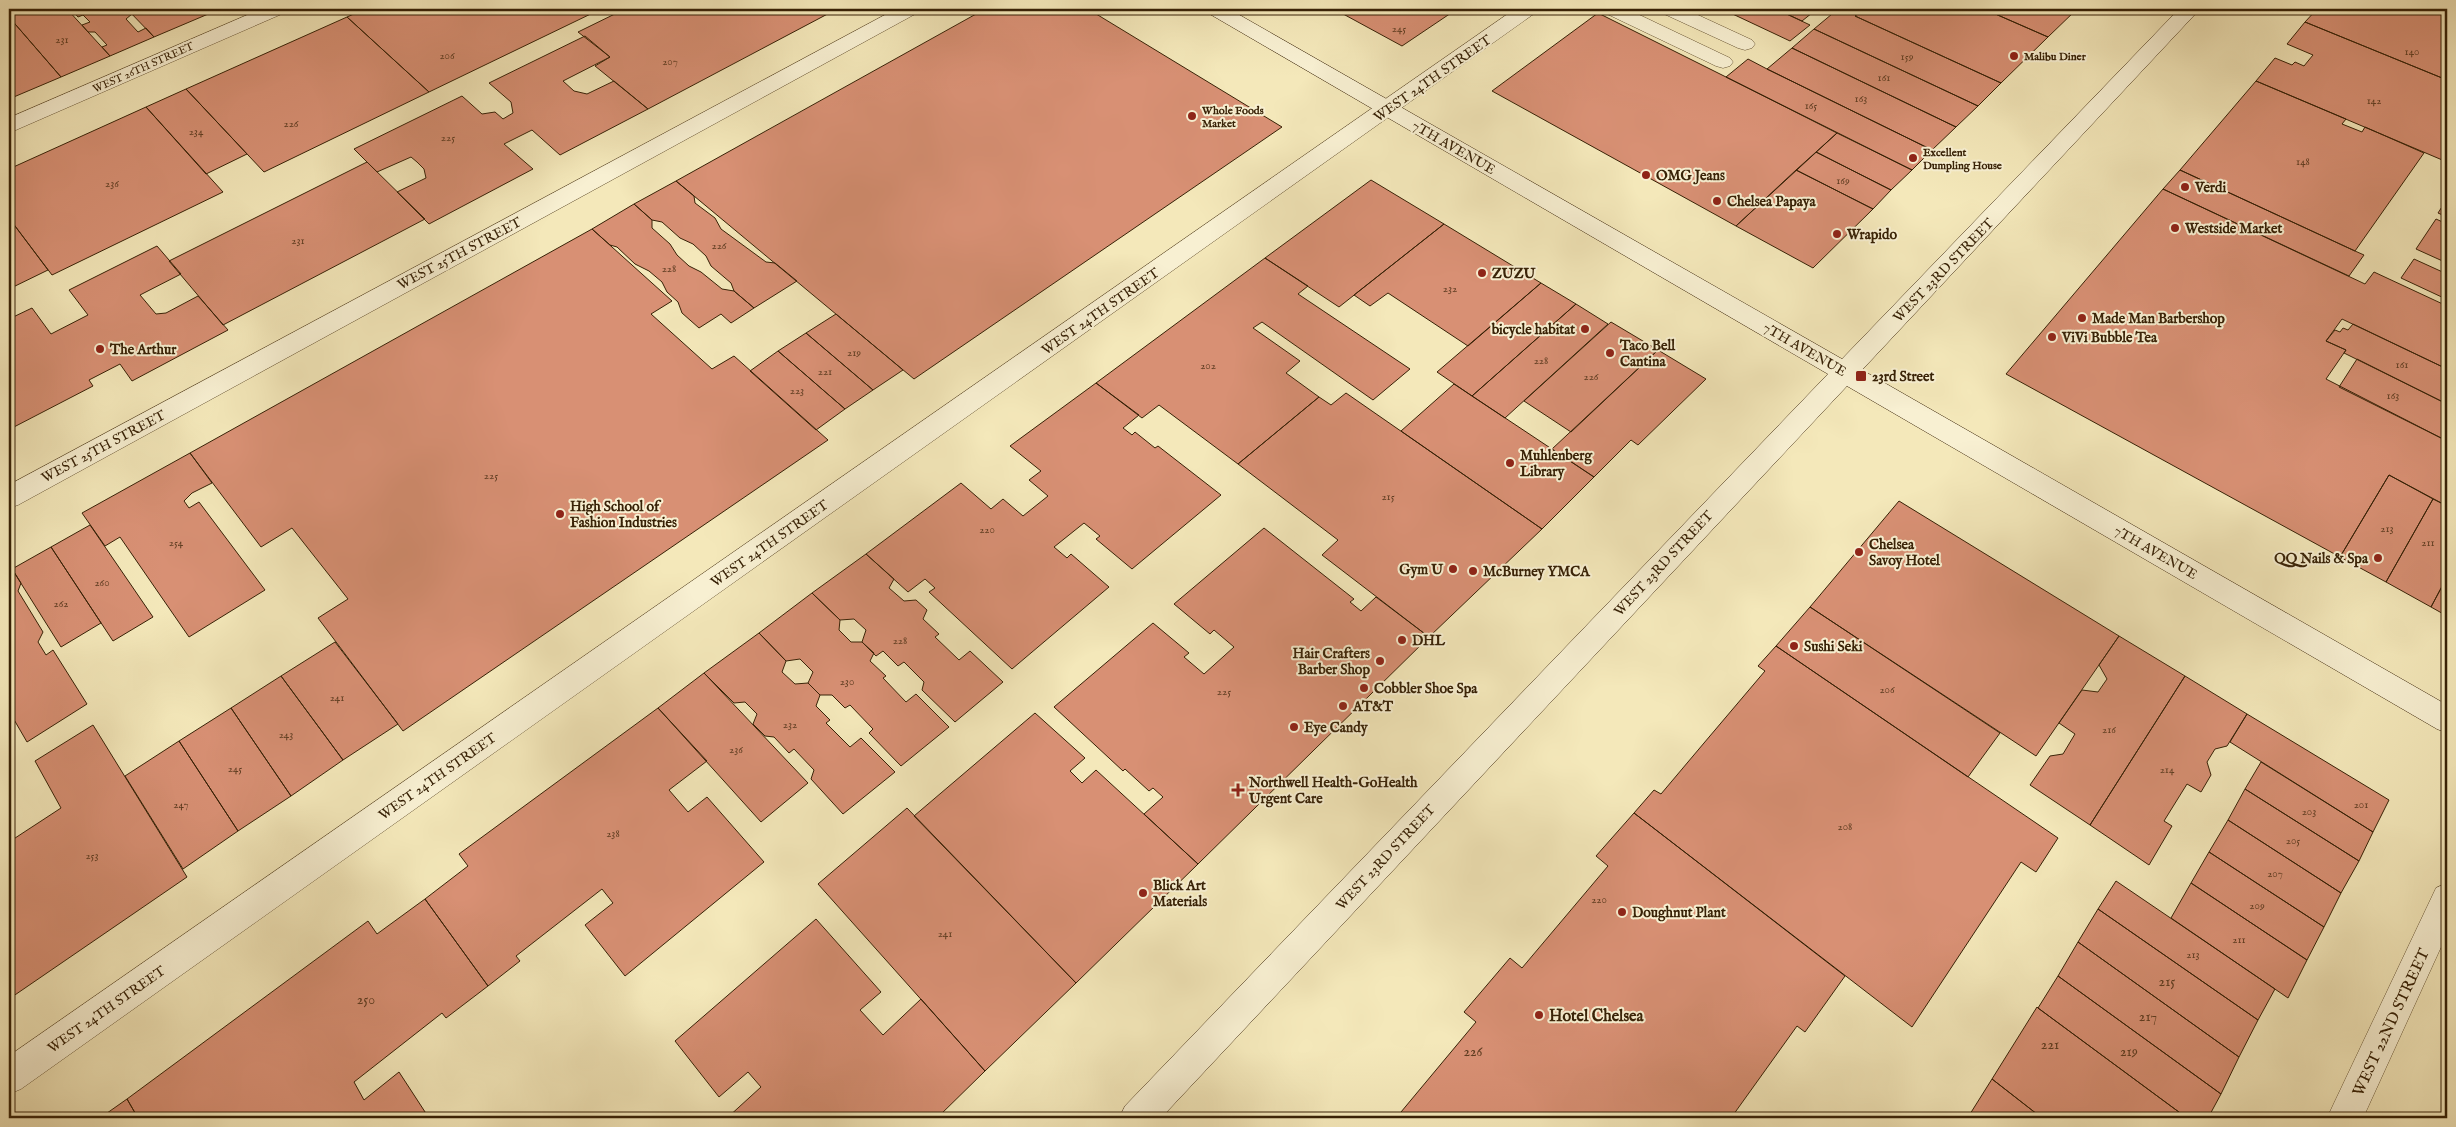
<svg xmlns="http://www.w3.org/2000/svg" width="2456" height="1127" viewBox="0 0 2456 1127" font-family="'IM FELL English',serif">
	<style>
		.building { fill: #d89074; stroke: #372106 }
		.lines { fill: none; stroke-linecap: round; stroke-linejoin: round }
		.lane-casing { stroke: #665333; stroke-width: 1 }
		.street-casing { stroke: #665333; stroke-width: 1 }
		.secondary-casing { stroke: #372106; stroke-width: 1 }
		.lane { fill: #f8f0d2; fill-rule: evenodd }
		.street { fill: #f8f0d2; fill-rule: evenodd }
		.secondary { fill: #f8f0d2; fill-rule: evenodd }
		.poi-dot { fill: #8f2418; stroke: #f8f0d2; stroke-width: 2 }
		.labels { text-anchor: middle; stroke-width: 4; stroke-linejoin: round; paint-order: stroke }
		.number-label { font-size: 11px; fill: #5f3d22 }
		.far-poi-label { font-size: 11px; font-weight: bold; fill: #372106; stroke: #f8f0d2; text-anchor: start }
		.far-street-label { font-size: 11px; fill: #372106; stroke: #f8f0d2 }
		.street-label { font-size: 14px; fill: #372106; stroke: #f8f0d2 }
		.poi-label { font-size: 14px; font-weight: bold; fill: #372106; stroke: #f8f0d2; text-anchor: start }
		.near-number-label { font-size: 14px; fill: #5f3d22 }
		.near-poi-label { font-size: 16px; font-weight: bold; fill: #372106; stroke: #f8f0d2; text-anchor: start }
		.near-street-label { font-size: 16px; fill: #372106; stroke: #f8f0d2 }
	</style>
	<rect width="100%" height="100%" fill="#f4e8ba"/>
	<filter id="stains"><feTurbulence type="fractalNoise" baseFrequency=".004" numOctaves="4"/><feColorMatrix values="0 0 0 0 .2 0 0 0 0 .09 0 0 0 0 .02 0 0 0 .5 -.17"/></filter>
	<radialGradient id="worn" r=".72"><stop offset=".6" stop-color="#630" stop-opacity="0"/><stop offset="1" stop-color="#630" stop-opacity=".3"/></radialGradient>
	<path class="building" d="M9,9H67L110,56L61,77L9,17Z
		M67,9H127L132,14L126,19L138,32L146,28L154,37L110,56L102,47L107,45L95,32H88L82,25L90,22L83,15L78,17L71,9Z
		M127,9H220L154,37Z
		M365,9H601L429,92L347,17Z
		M625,9H837L648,109L595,66L610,57L578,32Z
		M985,9H1088L1282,127L914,379L676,181Z
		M1334,9H1457L1402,46Z
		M1722,9H1776L1810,25L1790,41Z
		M1776,9H1817L1802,21Z
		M1838,9H1864L1855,16L2001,83L1978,106L1814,29Z
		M1864,9H1984L2048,37L2001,83L1855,16Z
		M1984,9H2077L2048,37Z
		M2317,9H2427L2447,17V80L2305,22Z
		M2427,9H2447V17Z
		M1598,13L1726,77L1837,133L1736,226L1492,91Z
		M9,17L61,77L9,99Z
		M347,17L429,92L264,172L186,89Z
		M2305,22L2447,80V162L2256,81L2275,58L2292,65L2295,62L2304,66L2313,55L2287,44Z
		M1814,29L1978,106L1956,127L1792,48Z
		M585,36L610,57L563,81L574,91L587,94L614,81L648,109L560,155L532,130L504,144L533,169L429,224L397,192L426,178L424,169L417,162L411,157L377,172L354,149L462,96L482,114L495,112L503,119L513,113L511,102L489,83Z
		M1792,48L1956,127L1932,150L1767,69Z
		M1748,59L1767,69L1932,150L1912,170L1726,77Z
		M2256,81L2346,119L2342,124L2362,132L2365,127L2424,153L2355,251L2180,170Z
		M186,89L247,154L206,174L146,107Z
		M146,107L223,192L52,275L9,218V169Z
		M1837,133L1912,170L1891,190L1816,152Z
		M1816,152L1891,190L1873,209L1796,170Z
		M367,162L425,219L223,325L169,261Z
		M1796,170L1873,209L1813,268L1736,226Z
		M2180,170L2355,251L2364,255L2349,276L2163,189Z
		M1371,180L1444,224L1339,307L1265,258Z
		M676,181L694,196L695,203L715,218L721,229L766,262L775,263L797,281L754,308L734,291L731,283L711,266L706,256L693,244L680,238L662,222L652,220L634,204Z
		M2163,189L2365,284L2374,272L2447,306V369L2342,319L2326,341L2346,350L2326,379L2447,441V506L2389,475L2340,557L2006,374Z
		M2447,199V217L2438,213Z
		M634,204L652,220V228L670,244L677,255L689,266L701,272L722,289L734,291L754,308L731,323L721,314L699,328L682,313L678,302L667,292L662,282L649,271L635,264L617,247L610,245L592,229Z
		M9,218L48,270L9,289Z
		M2436,219L2447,224V263L2416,249Z
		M1444,224L1541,283L1468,346L1388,293L1370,306L1354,295Z
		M592,229L672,301L651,314L712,369L734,356L828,440L403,731L318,618L348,599L292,528L261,547L190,453Z
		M157,246L181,274L140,295L156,314L166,313L198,296L228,330L132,381L120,364L89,380L93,386L12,428L9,422V319L32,308L51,334L88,315L69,290Z
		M1265,258L1308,286L1298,294L1410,369L1373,400L1262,322L1253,328L1300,361L1286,373L1319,397L1238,464L1159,405L1142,418L1096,383Z
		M2414,259L2447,274V306L2443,304L2446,299L2401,278Z
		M1541,283L1576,304L1472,396L1437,372Z
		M1576,304L1608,324L1505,418L1472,396Z
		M836,314L903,370L873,390L806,333Z
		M1611,322L1658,350L1571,432L1524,401Z
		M2353,324L2447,369V404L2344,353L2346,350L2326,341L2335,330L2340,332L2343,328L2348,330Z
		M806,333L873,390L845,409L778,351Z
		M1658,350L1706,379L1638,445L1631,440L1594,477L1552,449Z
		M778,351L845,409L816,430L750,371Z
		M2357,359L2447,404V441L2339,387Z
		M1096,383L1139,415L1123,428L1132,435L1135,432L1155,448L1158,446L1221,495L1132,569L1096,539L1100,536L1084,523L1054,547L1067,558L1071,554L1109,587L1012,669L929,592L935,588L925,579L908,592L866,554L961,483L991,509L1003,499L1023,516L1048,496L1029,480L1041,471L1010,446Z
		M1454,384L1594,477L1542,529L1401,431Z
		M1346,393L1542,529L1429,637L1322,555L1338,540L1238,464L1319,397L1331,405Z
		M190,453L212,483L192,493L184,501L189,508L199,502L265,590L189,637L120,537L105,546L82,513Z
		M2389,475L2433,499L2386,582L2340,557Z
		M2433,499L2447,506V577L2431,607L2386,582Z
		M1899,501L2119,636L2036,756L1810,607Z
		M90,525L153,617L113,641L51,547Z
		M1264,528L1354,599L1350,602L1361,611L1376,597L1429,637L1198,864L1144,814L1163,797L1153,788L1149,791L1125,769L1123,771L1054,707L1153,623L1189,653L1184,657L1204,674L1234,647L1214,630L1210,634L1174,604Z
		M51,547L101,623L61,647L12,569Z
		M866,554L894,579L889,588L904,601L916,600L927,610L923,619L939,634L935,637L959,660L970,651L1003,682L955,722L922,690L924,682L904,662L898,666L883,651L876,656L862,642L866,630L854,619L840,620L812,593Z
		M9,564L21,583L18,591L43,632L38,642L46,655L53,650L87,704L27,742L9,711L13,702L9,694Z
		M2447,577V616L2431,607Z
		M812,593L840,620L839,630L851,642H862L874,653L870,661L886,676L883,678L906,702L916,694L949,727L901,766L869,733L873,729L850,705L845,708L832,695H820L808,683L813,672L800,659L786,661L759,633Z
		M1810,607L2000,733L1968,777L1776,646Z
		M759,633L786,661L782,672L795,684L808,683L820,695L816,706L830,720L826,723L850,747L861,738L895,772L843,814L811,779L814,770L794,749L789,753L774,737L765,736L753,724L757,714L745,702L734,703L704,673Z
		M2119,636L2185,676L2090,825L2030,785L2050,756L2063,754L2075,734L2059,723L2082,690L2098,692L2107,679L2099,665Z
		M335,642L398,724L343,760L281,676Z
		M1776,646L2058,838L2036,872L2021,862L1912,1027L1634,813L1654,790L1661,794L1704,743L1765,671L1758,666Z
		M704,673L808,783L761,822L658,708Z
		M281,676L343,760L291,796L231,708Z
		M2185,676L2247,714L2227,746L2215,749L2207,762L2211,775L2201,792L2187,784L2164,821L2172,826L2149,865L2090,825Z
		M231,708L291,796L238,831L179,741Z
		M658,708L707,761L669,790L688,812L707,797L764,862L625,976L585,925L613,903L602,889L516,956L520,961L488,986L425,899L468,866L459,854Z
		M1035,713L1085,758L1070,771L1082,783L1096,770L1198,864L1076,983L914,816Z
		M2247,714L2389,800L2373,832L2230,742Z
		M93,725L187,877L9,999V842L61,808L35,761Z
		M179,741L238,831L183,869L125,776Z
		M2261,762L2373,832L2359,861L2245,789Z
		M2245,789L2359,861L2341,893L2228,820Z
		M907,808L1076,983L985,1071L818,884Z
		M1634,813L1845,976L1805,1032L1797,1026L1731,1118H1396L1476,1022L1464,1012L1510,958L1522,968L1608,866L1596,856Z
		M2228,820L2341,893L2324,927L2209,852Z
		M2209,852L2324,927L2307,960L2191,883Z
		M2116,881L2275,989L2258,1020L2098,909Z
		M2191,883L2307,960L2288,998L2171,918Z
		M425,899L488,986L446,1018L442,1013L354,1082L364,1100L399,1072L429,1118H138L127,1099L368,921L377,934Z
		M2098,909L2258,1020L2239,1057L2078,942Z
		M816,919L881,992L860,1010L883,1035L921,999L985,1071L937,1118H727L761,1087L748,1072L719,1097L675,1041Z
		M2078,942L2239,1057L2221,1094L2058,976Z
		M2058,976L2221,1094L2208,1118H2187L2038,1008Z
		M2037,1007L2038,1008L2187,1118H2042L1992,1079Z
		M1992,1079L2042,1118H1976L1970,1114Z
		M127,1099L138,1118H100Z"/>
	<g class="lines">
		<g class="lane-casing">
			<path id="lane" d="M1602,9H1627L1730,58L1733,62L1730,66L1723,68L1716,66L1605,13Z
				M1659,9H1685L1752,40L1755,44L1752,48L1745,50L1738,48L1662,13Z"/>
		</g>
		<g class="street-casing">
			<path id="street" d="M261,9H287L284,13L9,133V118Z
				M896,9H920L917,13L18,505L9,508V485Z
				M1515,9H1538L1535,13L21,1089L9,1094V1056Z
				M2447,883V934L2363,1118H2327L2436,888Z"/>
		</g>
		<g class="secondary-casing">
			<path id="secondary" d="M1205,9H1229L1842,359L2179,9H2200L1862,370L2447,705V733L2437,729L1847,386L1161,1118H1119L1125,1106L1828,374L1208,13Z"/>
		</g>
		<use href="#lane" class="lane"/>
		<use href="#street" class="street"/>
		<use href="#secondary" class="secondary"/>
	</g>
	<g class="poi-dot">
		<circle cx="2014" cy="56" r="5"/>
		<circle cx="1192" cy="116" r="5"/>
		<circle cx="1913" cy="158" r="5"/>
		<circle cx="1646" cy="175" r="5"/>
		<circle cx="2185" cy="187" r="5"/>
		<circle cx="1717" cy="201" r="5"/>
		<circle cx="2175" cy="228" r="5"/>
		<circle cx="1837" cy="234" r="5"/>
		<circle cx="1482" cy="273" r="5"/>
		<circle cx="2082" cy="318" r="5"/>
		<circle cx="1585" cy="329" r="5"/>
		<circle cx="2052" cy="337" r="5"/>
		<circle cx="100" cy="349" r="5"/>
		<circle cx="1610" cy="353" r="5"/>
		<rect x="1855" y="370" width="12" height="12" rx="2.5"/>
		<circle cx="1510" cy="463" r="5"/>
		<circle cx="560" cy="514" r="5"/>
		<circle cx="1859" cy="552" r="5"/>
		<circle cx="2378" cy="558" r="5"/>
		<circle cx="1453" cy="569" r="5"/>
		<circle cx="1473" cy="571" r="5"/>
		<circle cx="1402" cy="640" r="5"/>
		<circle cx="1794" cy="646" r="5"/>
		<circle cx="1380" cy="661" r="5"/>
		<circle cx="1364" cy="688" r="5"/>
		<circle cx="1343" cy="706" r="5"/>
		<circle cx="1294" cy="727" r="5"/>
		<path d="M1235.5 782.5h5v5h5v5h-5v5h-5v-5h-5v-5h5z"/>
		<circle cx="1143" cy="893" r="5"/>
		<circle cx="1622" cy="912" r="5"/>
		<circle cx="1539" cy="1015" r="5"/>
	</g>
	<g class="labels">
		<g class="number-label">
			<text x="1399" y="32">245</text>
			<text x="62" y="43">231</text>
			<text x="2412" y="55">140</text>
			<text x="447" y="59">206</text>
			<text x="1907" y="60">159</text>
			<text x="670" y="65">207</text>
			<text x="1884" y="81">161</text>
			<text x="1861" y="102">163</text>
			<text x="2374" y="104">142</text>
			<text x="1811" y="109">165</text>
			<text x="291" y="127">226</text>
			<text x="196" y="135">234</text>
			<text x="448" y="141">225</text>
			<text x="2303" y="165">148</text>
			<text x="1843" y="184">169</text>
			<text x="112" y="187">236</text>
			<text x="298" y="244">231</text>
			<text x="719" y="249">226</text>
			<text x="669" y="272">228</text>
			<text x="1450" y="292">232</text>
			<text x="854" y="356">219</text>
			<text x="1541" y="364">228</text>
			<text x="2402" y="368">161</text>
			<text x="1208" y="369">202</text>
			<text x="825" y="375">221</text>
			<text x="1591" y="380">226</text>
			<text x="797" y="394">223</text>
			<text x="2393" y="399">163</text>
			<text x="491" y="479">225</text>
			<text x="1388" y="500">215</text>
			<text x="2387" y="532">213</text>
			<text x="987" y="533">220</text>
			<text x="176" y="546">254</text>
			<text x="2428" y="546">211</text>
			<text x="102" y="586">260</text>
			<text x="61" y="607">262</text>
			<text x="900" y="644">228</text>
			<text x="847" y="685">230</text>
			<text x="1887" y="693">206</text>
			<text x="1224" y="695">225</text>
			<text x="337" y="701">241</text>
			<text x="790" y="728">232</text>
			<text x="2109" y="733">216</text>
			<text x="286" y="738">243</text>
			<text x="736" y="753">236</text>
			<text x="235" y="772">245</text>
			<text x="2167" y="773">214</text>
			<text x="181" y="808">247</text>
			<text x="2361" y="808">201</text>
			<text x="2309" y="815">203</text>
			<text x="1845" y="830">208</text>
			<text x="613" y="837">238</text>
			<text x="2293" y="844">205</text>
			<text x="92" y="859">253</text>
			<text x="2275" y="877">207</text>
			<text x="1599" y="903">220</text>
			<text x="2257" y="909">209</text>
			<text x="945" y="937">241</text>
			<text x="2239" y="943">211</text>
			<text x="2193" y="958">213</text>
		</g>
		<g class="far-poi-label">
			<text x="2024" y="60">Malibu Diner</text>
			<text x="1202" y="114">Whole Foods<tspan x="1202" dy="13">Market</tspan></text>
			<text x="1923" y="156">Excellent<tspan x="1923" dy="13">Dumpling House</tspan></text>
		</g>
		<g class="far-street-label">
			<text transform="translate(143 67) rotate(-24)" y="4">WEST 26TH STREET</text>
		</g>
		<g class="street-label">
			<text transform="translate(1432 78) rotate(-35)" y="5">WEST 24TH STREET</text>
			<text transform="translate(1454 147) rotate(30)" y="5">7TH AVENUE</text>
			<text transform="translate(459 253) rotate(-28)" y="5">WEST 25TH STREET</text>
			<text transform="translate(1943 270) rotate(-46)" y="5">WEST 23RD STREET</text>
			<text transform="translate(1100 311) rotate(-35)" y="5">WEST 24TH STREET</text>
			<text transform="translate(1805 349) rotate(30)" y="5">7TH AVENUE</text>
			<text transform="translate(103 446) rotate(-28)" y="5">WEST 25TH STREET</text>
			<text transform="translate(769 543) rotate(-35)" y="5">WEST 24TH STREET</text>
			<text transform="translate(2156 552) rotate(30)" y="5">7TH AVENUE</text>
			<text transform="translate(1663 563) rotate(-47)" y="5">WEST 23RD STREET</text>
			<text transform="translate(437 776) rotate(-35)" y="5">WEST 24TH STREET</text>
			<text transform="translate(1385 857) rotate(-47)" y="5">WEST 23RD STREET</text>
			<text transform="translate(106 1009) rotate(-35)" y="5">WEST 24TH STREET</text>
		</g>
		<g class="poi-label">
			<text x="1656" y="180">OMG Jeans</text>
			<text x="2195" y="192">Verdi</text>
			<text x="1727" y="206">Chelsea Papaya</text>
			<text x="2185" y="233">Westside Market</text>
			<text x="1847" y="239">Wrapido</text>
			<text x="1492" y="278">ZUZU</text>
			<text x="2092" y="323">Made Man Barbershop</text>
			<text x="1575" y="334" text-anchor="end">bicycle habitat</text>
			<text x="2062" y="342">ViVi Bubble Tea</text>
			<text x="1620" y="350">Taco Bell<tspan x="1620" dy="16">Cantina</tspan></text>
			<text x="110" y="354">The Arthur</text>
			<text x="1872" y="381">23rd Street</text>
			<text x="1520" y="460">Muhlenberg<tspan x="1520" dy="16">Library</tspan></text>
			<text x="570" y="511">High School of<tspan x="570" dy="16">Fashion Industries</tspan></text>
			<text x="1869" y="549">Chelsea<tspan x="1869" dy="16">Savoy Hotel</tspan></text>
			<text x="2368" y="563" text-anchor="end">QQ Nails &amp; Spa</text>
			<text x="1443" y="574" text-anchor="end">Gym U</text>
			<text x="1483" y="576">McBurney YMCA</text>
			<text x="1412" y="645">DHL</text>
			<text x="1804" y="651">Sushi Seki</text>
			<text x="1370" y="658" text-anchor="end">Hair Crafters<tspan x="1370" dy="16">Barber Shop</tspan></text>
			<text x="1374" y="693">Cobbler Shoe Spa</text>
			<text x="1353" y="711">AT&amp;T</text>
			<text x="1304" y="732">Eye Candy</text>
			<text x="1249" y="787">Northwell Health-GoHealth<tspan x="1249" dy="16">Urgent Care</tspan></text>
			<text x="1153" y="890">Blick Art<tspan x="1153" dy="16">Materials</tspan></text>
			<text x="1632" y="917">Doughnut Plant</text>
		</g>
		<g class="near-number-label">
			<text x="2167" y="986">215</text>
			<text x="366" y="1004">250</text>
			<text x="2148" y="1021">217</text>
			<text x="2050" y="1049">221</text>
			<text x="1473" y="1056">226</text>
			<text x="2129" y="1056">219</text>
		</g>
		<g class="near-poi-label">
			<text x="1549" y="1021">Hotel Chelsea</text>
		</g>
		<g class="near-street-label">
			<text transform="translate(2390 1022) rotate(-65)" y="6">WEST 22ND STREET</text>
		</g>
	</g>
	<rect width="2456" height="1127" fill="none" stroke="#f4e8ba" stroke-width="30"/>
	<rect x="10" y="10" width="2436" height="1107" fill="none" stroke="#372106" stroke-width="2.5"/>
	<rect x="15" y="15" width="2426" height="1097" fill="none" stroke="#372106"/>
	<rect width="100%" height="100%" filter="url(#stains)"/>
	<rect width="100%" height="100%" fill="url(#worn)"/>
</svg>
